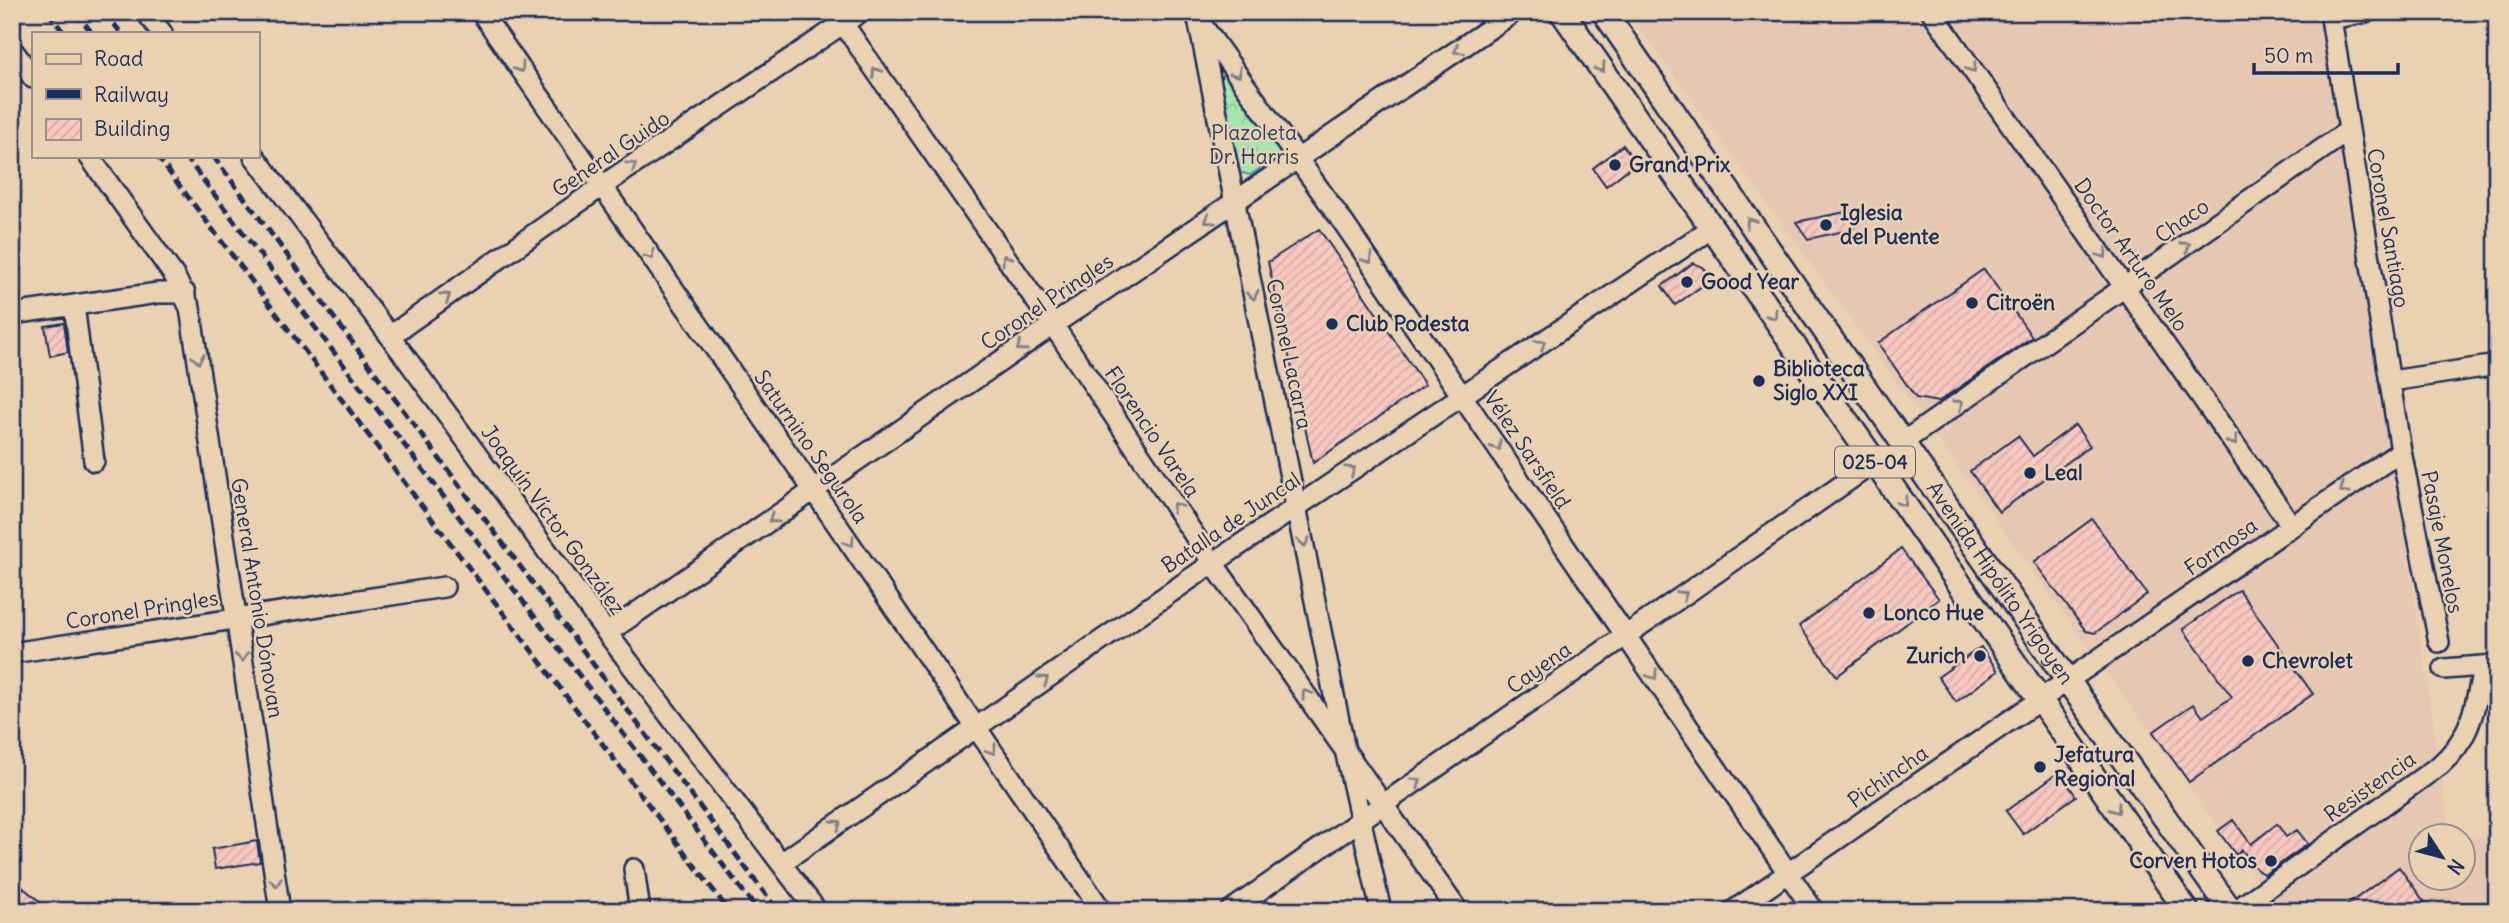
<svg xmlns="http://www.w3.org/2000/svg" width="2509" height="923" viewBox="0 0 2509 923" font-family="Delius,sans-serif">
	<style>
		.built { fill: #e6c8b2 }
		.park { fill: url(#park-crowns); stroke: #608a86; stroke-width: 2 }
		.building { fill: url(#building-hatch); stroke: #1b2f5e; stroke-width: 2 }
		.lines { fill: none; stroke-linecap: round; stroke-linejoin: round }
		.minor-casing { stroke: #1b2f5e; stroke-width: 24 }
		.major-casing { stroke: #1b2f5e; stroke-width: 28 }
		.minor { stroke: #e9d1b2; stroke-width: 19 }
		.major { stroke: #e9d1b2; stroke-width: 23 }
		.rail { stroke: #1b2f5e; stroke-width: 5; stroke-dasharray: 10 5; stroke-linecap: butt }
		.oneway { stroke: #828088 }
		.poi-dot { fill: #1b2f5e; stroke: #e9d1b2; stroke-width: 2.5 }
		.labels { text-anchor: middle; stroke-width: 5; stroke-linejoin: round; paint-order: stroke }
		.shield { fill: #e9d1b2; stroke: #596077; stroke-width: 2 }
		.shield-label { font-size: 19px; font-weight: bold; fill: #1b2f5e }
		.park-label { font-size: 21px; fill: #294166; stroke: #e9d1b2 }
		.street-label { font-size: 21px; fill: #1b2f5e; stroke: #e9d1b2 }
		.poi-label { font-size: 21px; font-weight: bold; fill: #1b2f5e; stroke: #e9d1b2; text-anchor: start }
	</style>
	<defs>
		<pattern id="park-crowns" width="20" height="18" patternUnits="userSpaceOnUse" patternTransform="scale(1.75)"><rect width="20" height="18" fill="#a4e6af"/><path d="M2 6a3 3 0 1 1 6 0M12 15a3 3 0 1 1 6 0" fill="none" stroke="#8dc699"/></pattern>
		<pattern id="building-hatch" width="6" height="6" patternUnits="userSpaceOnUse" patternTransform="scale(1.75)"><rect width="6" height="6" fill="#f8c8bf"/><path d="M-1 1l2-2M0 6l6-6M5 7l2-2" fill="none" stroke="#d4aca7"/></pattern>
	</defs>
	<rect width="100%" height="100%" fill="#e9d1b2"/>
	<filter id="ink" filterUnits="userSpaceOnUse"><feTurbulence type="fractalNoise" baseFrequency=".0143" numOctaves="2"/><feDisplacementMap in="SourceGraphic" scale="14" xChannelSelector="R" yChannelSelector="G"/><feConvolveMatrix kernelMatrix="1 2 1 2 8 2 1 2 1" color-interpolation-filters="sRGB"/></filter>
	<g filter="url(#ink)">
		<path class="built" d="M1628,12H2327L2450,835H2459L2422,836V878H2464V836L2497,837V911H2279Z"/>
		<path class="park" d="M1223,75H1232L1281,146L1278,157L1250,175L1238,172L1218,83Z"/>
		<path class="building" d="M1623,145L1636,163L1606,186L1593,168Z
			M1851,211L1854,229L1808,239L1796,222Z
			M1319,229L1425,385L1313,463L1268,262Z
			M1693,263L1703,267L1712,279L1675,305L1662,286Z
			M1984,269L2032,337L1938,402L1916,398L1878,343Z
			M64,323L68,352L50,356L45,326Z
			M2075,425L2090,446L1999,512L1970,471L2018,436L2033,456Z
			M2092,519L2147,594L2095,633L2086,631L2034,562Z
			M1901,549L1939,599L1837,676L1799,626Z
			M2239,590L2313,694L2189,782L2153,732L2193,704L2203,717L2232,697L2183,629Z
			M1981,647L1998,671L1956,702L1938,677Z
			M2059,772L2076,796L2023,834L2006,811Z
			M2233,820L2251,844L2277,824L2286,837L2297,830L2308,844L2265,874L2258,871L2242,850L2236,855L2218,831Z
			M257,841L260,862L215,869L212,849Z
			M2399,867L2431,911H2339Z
			M12,879L52,911H12Z"/>
		<g class="lines">
			<g class="minor-casing">
				<path id="minor" d="M146,12L162,33
					M481,12L814,491L1102,911
					M835,12L1053,325L1213,563L1458,911
					M1932,12L2291,525
					M2330,12L2401,451L2439,642
					M1197,18L1345,225L1814,911
					M2331,19L2367,12
					M1199,24L1345,750L1381,911
					M12,49L33,78
					M89,156L175,277L190,308L280,911
					M254,156L390,336L607,633L817,911
					M74,305L94,461
					M12,314L158,293H185
					M390,336L602,186L860,12
					M2391,381L2497,365
					M1903,442L2348,131
					M607,633L1053,325L1514,12
					M12,653L444,587
					M2444,669L2495,665
					M781,863L1213,563L1712,228
					M634,869L640,911
					M1230,911L1875,462
					M1733,911L2401,451
					M2235,911L2440,765C2473,736 2474,707 2484,666"/>
			</g>
			<g class="major-casing">
				<g id="major">
					<path d="M1562,12L2187,911"/>
					<path id="s1" d="M1604,12L2068,681L2231,911"/>
				</g>
			</g>
			<use href="#minor" class="minor"/>
			<use href="#major" class="major"/>
			<path class="rail" d="M48,12L64,33
				M76,12L92,33
				M105,12L121,33
				M157,156L729,911
				M185,156L758,911
				M213,156L778,911"/>
		</g>
		<defs><path id="oneway-chevron" d="M-2-3.5L2.5 0L-2 3.5" fill="none" stroke-width="1.6" stroke-linecap="round" stroke-linejoin="round" transform="scale(1.75)"/></defs>
		<g class="oneway">
			<use href="#oneway-chevron" transform="translate(1458 50) rotate(146)"/>
			<use href="#oneway-chevron" transform="translate(520 68) rotate(55)"/>
			<use href="#oneway-chevron" transform="translate(1601 68) rotate(55)"/>
			<use href="#oneway-chevron" transform="translate(1972 68) rotate(55)"/>
			<use href="#oneway-chevron" transform="translate(876 72) rotate(-125)"/>
			<use href="#oneway-chevron" transform="translate(1237 73) rotate(55)"/>
			<use href="#oneway-chevron" transform="translate(632 166) rotate(-34)"/>
			<use href="#oneway-chevron" transform="translate(1209 220) rotate(146)"/>
			<use href="#oneway-chevron" transform="translate(1750 222) rotate(-125)"/>
			<use href="#oneway-chevron" transform="translate(2186 246) rotate(-35)"/>
			<use href="#oneway-chevron" transform="translate(2103 254) rotate(55)"/>
			<use href="#oneway-chevron" transform="translate(650 255) rotate(55)"/>
			<use href="#oneway-chevron" transform="translate(1006 259) rotate(-125)"/>
			<use href="#oneway-chevron" transform="translate(1368 259) rotate(55)"/>
			<use href="#oneway-chevron" transform="translate(1253 295) rotate(78)"/>
			<use href="#oneway-chevron" transform="translate(446 297) rotate(-35)"/>
			<use href="#oneway-chevron" transform="translate(1773 315) rotate(55)"/>
			<use href="#oneway-chevron" transform="translate(1541 344) rotate(-34)"/>
			<use href="#oneway-chevron" transform="translate(1021 347) rotate(145)"/>
			<use href="#oneway-chevron" transform="translate(198 359) rotate(81)"/>
			<use href="#oneway-chevron" transform="translate(1959 404) rotate(-35)"/>
			<use href="#oneway-chevron" transform="translate(2233 441) rotate(55)"/>
			<use href="#oneway-chevron" transform="translate(1497 446) rotate(56)"/>
			<use href="#oneway-chevron" transform="translate(1351 470) rotate(-34)"/>
			<use href="#oneway-chevron" transform="translate(2344 489) rotate(146)"/>
			<use href="#oneway-chevron" transform="translate(1903 502) rotate(55)"/>
			<use href="#oneway-chevron" transform="translate(1176 507) rotate(-124)"/>
			<use href="#oneway-chevron" transform="translate(773 519) rotate(145)"/>
			<use href="#oneway-chevron" transform="translate(850 542) rotate(56)"/>
			<use href="#oneway-chevron" transform="translate(1304 542) rotate(79)"/>
			<use href="#oneway-chevron" transform="translate(1683 595) rotate(-35)"/>
			<use href="#oneway-chevron" transform="translate(242 657) rotate(82)"/>
			<use href="#oneway-chevron" transform="translate(1653 675) rotate(56)"/>
			<use href="#oneway-chevron" transform="translate(1044 680) rotate(-35)"/>
			<use href="#oneway-chevron" transform="translate(1306 694) rotate(-125)"/>
			<use href="#oneway-chevron" transform="translate(992 750) rotate(56)"/>
			<use href="#oneway-chevron" transform="translate(1417 782) rotate(-35)"/>
			<use href="#oneway-chevron" transform="translate(2116 809) rotate(55)"/>
			<use href="#oneway-chevron" transform="translate(837 824) rotate(-35)"/>
			<use href="#oneway-chevron" transform="translate(276 882) rotate(82)"/>
		</g>
	</g>
	<g class="poi-dot">
		<circle cx="1615" cy="165" r="7"/>
		<circle cx="1826" cy="225" r="7"/>
		<circle cx="1687" cy="282" r="7"/>
		<circle cx="1972" cy="303" r="7"/>
		<circle cx="1332" cy="324" r="7"/>
		<circle cx="1759" cy="381" r="7"/>
		<circle cx="2030" cy="473" r="7"/>
		<circle cx="1869" cy="613" r="7"/>
		<circle cx="1980" cy="656" r="7"/>
		<circle cx="2248" cy="661" r="7"/>
		<circle cx="2040" cy="767" r="7"/>
		<circle cx="2271" cy="861" r="7"/>
	</g>
	<g class="labels">
		<rect class="shield" x="1835" y="446.5" width="80" height="31" rx="5"/>
		<g class="shield-label">
			<text x="1875" y="469">025-04</text>
		</g>
		<g class="park-label">
			<text x="1254" y="140">Plazoleta<tspan x="1254" dy="24">Dr. Harris</tspan></text>
		</g>
		<g class="street-label">
			<text transform="translate(611 154) rotate(-34)" y="7">General Guido</text>
			<text transform="translate(2182 221) rotate(-35)" y="7">Chaco</text>
			<text transform="translate(2388 228) rotate(80)" y="7">Coronel Santiago</text>
			<text transform="translate(2131 255) rotate(55)" y="7">Doctor Arturo Melo</text>
			<text transform="translate(1047 302) rotate(-34)" y="7">Coronel Pringles</text>
			<text transform="translate(1289 354) rotate(78)" y="7">Coronel Lacarra</text>
			<text transform="translate(1152 432) rotate(56)" y="7">Florencio Varela</text>
			<text transform="translate(811 447) rotate(55)" y="7">Saturnino Segurola</text>
			<text transform="translate(1527 450) rotate(56)" y="7">Vélez Sarsfield</text>
			<text transform="translate(553 520) rotate(54)" y="7">Joaquín Víctor González</text>
			<text transform="translate(1231 523) rotate(-34)" y="7">Batalla de Juncal</text>
			<text transform="translate(2442 542) rotate(79)" y="7">Pasaje Monelos</text>
			<text transform="translate(2221 547) rotate(-35)" y="7">Formosa</text>
			<text dy="7" stroke="none"><textPath href="#s1" startOffset="695">Avenida Hipólito Yrigoyen</textPath></text>
			<text transform="translate(257 598) rotate(81)" y="7">General Antonio Dónovan</text>
			<text transform="translate(142 610) rotate(-9)" y="7">Coronel Pringles</text>
			<text transform="translate(1539 668) rotate(-35)" y="7">Cayena</text>
			<text transform="translate(1888 777) rotate(-35)" y="7">Pichincha</text>
			<text transform="translate(2370 787) rotate(-35)" y="7">Resistencia</text>
		</g>
		<g class="poi-label">
			<text x="1629" y="172">Grand Prix</text>
			<text x="1840" y="220">Iglesia<tspan x="1840" dy="24">del Puente</tspan></text>
			<text x="1701" y="289">Good Year</text>
			<text x="1986" y="310">Citroën</text>
			<text x="1346" y="331">Club Podesta</text>
			<text x="1773" y="376">Biblioteca<tspan x="1773" dy="24">Siglo XXI</tspan></text>
			<text x="2044" y="480">Leal</text>
			<text x="1883" y="620">Lonco Hue</text>
			<text x="1966" y="663" text-anchor="end">Zurich</text>
			<text x="2262" y="668">Chevrolet</text>
			<text x="2054" y="762">Jefatura<tspan x="2054" dy="24">Regional</tspan></text>
			<text x="2257" y="868" text-anchor="end">Corven Hotos</text>
		</g>
	</g>
	<rect width="2509" height="923" fill="none" stroke="#e9d1b2" stroke-width="42"/>
	<rect x="21" y="21" width="2467" height="881" fill="none" stroke="#1b2f5e" stroke-width="2.5" filter="url(#ink)"/>
	<rect x="32" y="32" width="228" height="126" fill="#e9d1b2" stroke="#979090" stroke-width="2"/>
	<rect x="46" y="54" width="35" height="10" fill="#e9d1b2" stroke="#979090" stroke-width="2"/>
	<text x="94" y="66" font-size="21" fill="#1b2f5e">Road</text>
	<rect x="46" y="89" width="35" height="10" fill="#1b2f5e" stroke="#979090" stroke-width="2"/>
	<text x="94" y="102" font-size="21" fill="#1b2f5e">Railway</text>
	<rect x="46" y="119" width="35" height="21" fill="url(#building-hatch)" stroke="#979090" stroke-width="2"/>
	<text x="94" y="136" font-size="21" fill="#1b2f5e">Building</text>
	<g transform="translate(2442 857) rotate(126)"><circle r="33" fill="#e9d1b2" stroke="#979090" stroke-width="2"/>
	<path d="M0-5L12 26L0 18L-12 26Z" fill="#1b2f5e"/>
	<text y="-10" font-size="19" font-weight="bold" text-anchor="middle" fill="#1b2f5e">N</text>
	</g>
	<path d="M2254 63v10h144v-10" fill="none" stroke="#1b2f5e" stroke-width="3.5"/>
	<text x="2264" y="63" font-size="21" fill="#1b2f5e" stroke="#e9d1b2" stroke-width="5" paint-order="stroke">50 m</text>
</svg>
